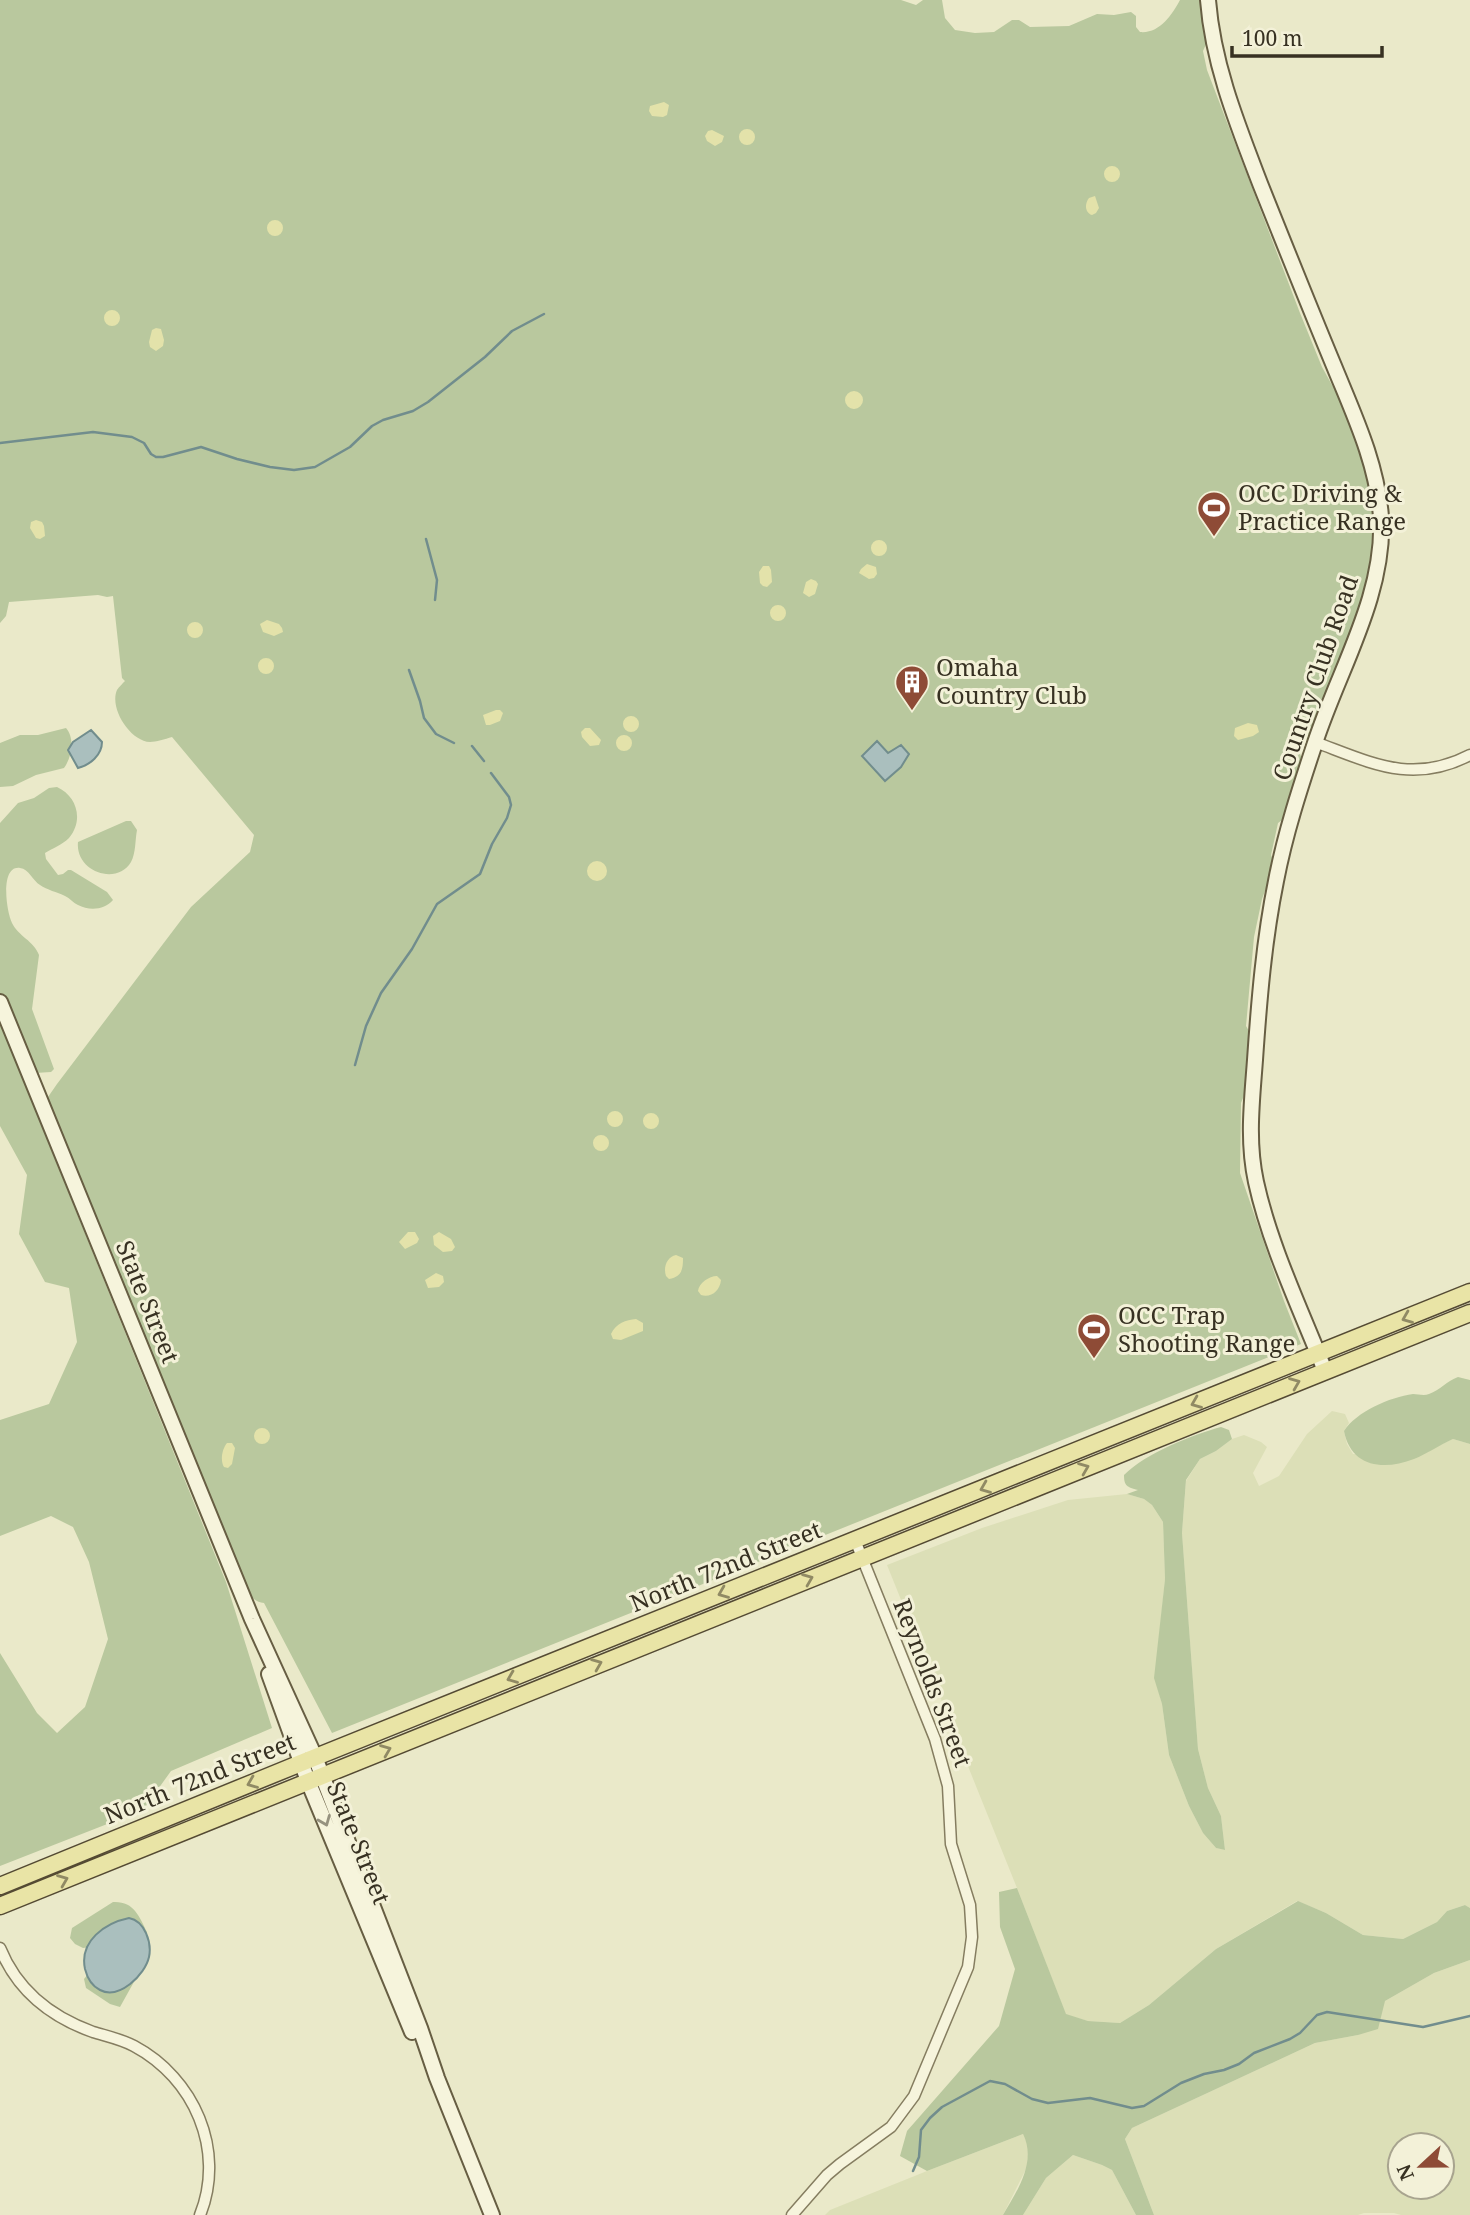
<svg xmlns="http://www.w3.org/2000/svg" width="1470" height="2215" viewBox="0 0 1470 2215" font-family="'Noto Serif',serif">
	<style>
		.farmland { fill: #dcdfb7; fill-rule: evenodd }
		.green { fill: #b9c89e }
		.sand { fill: #e3e2aa }
		.water { fill: #aabfbe; stroke: #718d8d; stroke-width: 2 }
		.lines { fill: none; stroke-linecap: round; stroke-linejoin: round }
		.stream { stroke: #718d8d; stroke-width: 2.5 }
		.street-casing { stroke: #857d60; stroke-width: 13 }
		.secondary-casing { stroke: #675e43; stroke-width: 18 }
		.primary-casing { stroke: #544a33; stroke-width: 19 }
		.street { stroke: #f6f4dc; stroke-width: 10 }
		.secondary { stroke: #f6f4dc; stroke-width: 14 }
		.primary { stroke: #e9e4a6; stroke-width: 16 }
		.oneway { stroke: #908a64 }
		.oneway2 { stroke: #96927f }
		.labels { text-anchor: middle; stroke-width: 6; stroke-linejoin: round; paint-order: stroke }
		.poi-label { font-size: 24px; fill: #373122; stroke: #f3f1d8; text-anchor: start }
		.street-label { font-size: 24px; fill: #373122; stroke: #f3f1d8 }
	</style>
	<rect width="100%" height="100%" fill="#eae9c9"/>
	<path class="farmland" d="M1332,1411L1345,1414L1349,1423L1344,1431L1347,1444L1353,1454L1426,1453L1437,1446L1453,1439L1470,1444V1908L1465,1905L1447,1911L1437,1922L1403,1939L1363,1935L1326,1913L1297,1901L1216,1949L1149,2005L1120,2023L1088,2021L1066,2015L1017,1888L887,1565L982,1528L1068,1500L1127,1494L1144,1499L1152,1505L1163,1522L1165,1579L1155,1678L1162,1704L1169,1755L1189,1806L1203,1833L1216,1848L1225,1850L1221,1816L1208,1788L1198,1749L1182,1533L1186,1481L1200,1459L1216,1451L1232,1439L1244,1435L1261,1442L1267,1447L1253,1473L1259,1486L1279,1476L1307,1434Z
		M1470,1960V2215H1401L1394,2213H1364L1358,2215H1154L1125,2139L1132,2128L1315,2043L1358,2035L1385,2001L1434,1973ZM1400,2145H1442V2187H1400Z
		M1023,2134L1029,2146L1027,2167L1003,2215H825L830,2210L927,2171Z
		M1073,2155L1102,2165L1112,2170L1136,2215H1023L1046,2178Z"/>
	<path class="green" d="M0,0H901L916,5L923,0H942L945,18L955,30L975,33L994,32L1012,20H1019L1030,27L1069,26L1097,14L1114,15L1131,12L1136,16V27L1140,32C1159,34 1172,15 1180,0H1205L1207,42L1203,51L1207,70L1300,313L1322,367L1337,394L1370,472L1376,526L1369,586L1311,738L1304,741L1300,754L1303,761L1285,818L1278,823L1271,855L1275,864L1262,899L1254,937L1246,1026L1249,1031L1245,1093L1241,1103L1240,1173L1284,1301L1301,1344L332,1733L264,1603C252,1602 247,1591 242,1582L48,1104V1097L57,1084L191,907L250,852L254,835L172,737C165,739 156,742 150,742C130,741 109,708 117,690C119,687 123,683 125,681L122,678L113,596L107,597L98,595L9,602L6,616L0,623Z
		M66,728C75,738 72,757 64,768L36,775L13,786L0,787V743L20,735H38Z
		M57,787C77,796 84,820 69,838C62,845 53,848 45,853L46,859L58,875L63,874L68,870H71L107,892L113,900C105,910 89,911 78,905C73,903 70,898 65,896C57,892 47,890 40,885C33,881 29,869 20,868C0,865 6,911 12,923C18,936 34,941 39,955L32,1009L54,1069L51,1072L35,1073L0,997V823L18,803L34,798L49,788Z
		M126,821H131L137,830C135,840 136,853 131,862C117,886 75,872 78,842Z
		M0,1023L226,1582L272,1728L171,1771L143,1810L0,1866V1653L37,1713L57,1733L85,1707L108,1639L89,1562L73,1527L51,1516L0,1536V1420L49,1404L77,1342L69,1288L45,1282L19,1234L27,1175L0,1126Z
		M1458,1377L1470,1380V1444L1453,1439C1439,1445 1427,1454 1414,1459C1383,1471 1351,1467 1344,1431C1356,1412 1390,1397 1413,1394C1418,1394 1424,1396 1429,1394C1440,1390 1447,1381 1458,1377Z
		M1221,1427L1229,1430L1232,1439L1216,1451L1200,1459L1186,1480L1182,1533L1198,1749L1208,1788L1221,1816L1225,1850L1216,1848L1203,1833L1189,1806L1169,1755L1162,1704L1154,1678L1165,1579L1163,1522L1152,1505L1144,1499L1127,1494L1138,1490C1127,1487 1124,1486 1124,1475C1146,1453 1192,1435 1221,1427Z
		M1017,1888L1066,2014L1088,2021L1120,2023L1149,2005L1216,1949L1298,1901L1326,1913L1363,1935L1403,1939L1437,1922L1447,1911L1465,1905L1470,1908V1960L1434,1973L1385,2001L1378,2029L1358,2035L1315,2043L1132,2128L1125,2139L1154,2215H1136L1112,2170L1102,2165L1073,2155L1046,2178L1023,2215H1003C1017,2191 1037,2162 1023,2134L927,2171L900,2156L907,2131L999,2026L1015,1969L1000,1927L999,1892Z
		M113,1902C134,1901 139,1916 147,1932V1936L145,1939L83,1948L75,1944L70,1938L72,1928Z
		M89,1973L134,1975L135,1980L120,2007L110,2004L86,1988L84,1979Z"/>
	<path class="sand" d="M664,102L669,105L667,115L663,117L652,116L649,111L650,106Z
		M739 137a8 8 0 1 1 16 0a8 8 0 1 1-16 0Z
		M712,130L724,136L722,142L715,146L707,141L705,136L708,131Z
		M1104 174a8 8 0 1 1 16 0a8 8 0 1 1-16 0Z
		M1095,196L1099,208L1096,213L1092,215C1084,212 1085,203 1089,198Z
		M267 228a8 8 0 1 1 16 0a8 8 0 1 1-16 0Z
		M104 318a8 8 0 1 1 16 0a8 8 0 1 1-16 0Z
		M156,328L161,329L164,340L163,346L156,351L150,347L149,342L152,330Z
		M845 400a9 9 0 1 1 18 0a9 9 0 1 1-18 0Z
		M36,520L42,522L44,526L45,536L40,539L36,538L30,528L31,522Z
		M871 548a8 8 0 1 1 16 0a8 8 0 1 1-16 0Z
		M867,564L876,567L877,574L874,578L869,579L859,573L861,569Z
		M763,566H769L771,570L772,582L767,587L763,586L760,583L759,572Z
		M811,579L816,581L818,584L815,594L809,597L803,593L806,582Z
		M770 613a8 8 0 1 1 16 0a8 8 0 1 1-16 0Z
		M267,620L279,624L282,628L283,632L274,636L263,632L260,624Z
		M187 630a8 8 0 1 1 16 0a8 8 0 1 1-16 0Z
		M258 666a8 8 0 1 1 16 0a8 8 0 1 1-16 0Z
		M496,710H500L503,713L500,721L490,725H486L483,715Z
		M623 724a8 8 0 1 1 16 0a8 8 0 1 1-16 0Z
		M1248,723L1257,725L1259,732L1253,736L1238,740L1234,736L1235,728Z
		M585,728H590L601,740L599,745L590,746L582,737L581,732Z
		M616 743a8 8 0 1 1 16 0a8 8 0 1 1-16 0Z
		M587 871a10 10 0 1 1 20 0a10 10 0 1 1-20 0Z
		M607 1119a8 8 0 1 1 16 0a8 8 0 1 1-16 0Z
		M643 1121a8 8 0 1 1 16 0a8 8 0 1 1-16 0Z
		M593 1143a8 8 0 1 1 16 0a8 8 0 1 1-16 0Z
		M408,1232H415L419,1239L417,1243L405,1249L399,1242Z
		M439,1232L451,1239L455,1247L452,1251L443,1252L434,1245L433,1236Z
		M676,1255L683,1258C683,1269 682,1277 669,1279L666,1276C663,1267 667,1257 676,1255Z
		M436,1273L443,1276L444,1282L439,1287L428,1288L425,1280Z
		M717,1276L721,1280C720,1291 711,1298 701,1295L698,1291C699,1283 709,1276 717,1276Z
		M636,1319L643,1323V1331L621,1340L613,1339L611,1334C616,1323 626,1320 636,1319Z
		M254 1436a8 8 0 1 1 16 0a8 8 0 1 1-16 0Z
		M227,1443H232L235,1448L232,1464L228,1468L224,1467C220,1461 222,1449 227,1443Z"/>
	<path class="water" d="M91,730L102,742C102,755 90,765 78,768L68,750L73,742Z
		M877,741L888,753L901,745L909,754L901,767L885,781L862,756Z
		M129,1918C145,1921 152,1943 149,1957C145,1975 119,2000 100,1990C92,1986 87,1977 85,1969C79,1941 105,1923 129,1918Z"/>
	<g class="lines">
		<path class="stream" d="M0,443L93,432L132,437L144,443L151,454L156,457H163L201,447L237,459L270,467L294,470L315,467L350,447L372,426L383,420L413,411L428,402L485,357L512,331L544,314
			M426,539L437,580L435,600
			M409,670L420,701L424,718L436,734L454,743
			M472,746L484,761
			M355,1065L366,1026L381,993L412,949L437,904L480,874L492,844L507,818L511,805L509,797L491,773
			M913,2171L919,2157L921,2130L930,2118L942,2107L990,2081L1005,2084L1032,2099L1048,2103L1090,2098L1132,2108L1144,2106L1181,2083L1204,2074L1224,2070L1239,2064L1254,2053L1290,2039L1300,2033L1317,2015L1327,2012L1423,2027L1470,2016"/>
		<g class="street-casing">
			<path id="street" d="M1315,742C1372,763 1412,785 1470,755
				M0,1948C17,1990 51,2017 93,2032C106,2036 121,2039 134,2046C194,2078 226,2150 200,2215
				M792,2215L827,2175L840,2164L891,2127L914,2096L968,1967L972,1937L970,1905L951,1844L948,1786L935,1739L855,1540"/>
		</g>
		<g class="secondary-casing">
			<path id="secondary" d="M1208,0C1213,65 1238,126 1261,186C1285,246 1309,306 1334,366C1354,415 1377,463 1381,517C1385,596 1339,669 1315,743C1300,788 1285,834 1276,881C1264,940 1259,1001 1255,1060C1252,1101 1247,1141 1256,1182C1270,1246 1301,1310 1325,1371
				M0,1002L252,1619L315,1757L420,2028L437,2078L492,2215
				M269,1674L308,1781L412,2032"/>
		</g>
		<g class="primary-casing">
			<path id="primary" d="M0,1886L301,1763L1470,1292
				M0,1906L1470,1313"/>
		</g>
		<use href="#street" class="street"/>
		<use href="#secondary" class="secondary"/>
		<use href="#primary" class="primary"/>
	</g>
	<defs><path id="oneway-chevron" d="M-2-3.5L2.5 0L-2 3.5" fill="none" stroke-width="1.6" stroke-linecap="round" stroke-linejoin="round" transform="scale(1.75)"/></defs>
	<g class="oneway">
		<use href="#oneway-chevron" transform="translate(1407 1318) rotate(158)"/>
		<use href="#oneway-chevron" transform="translate(1295 1383) rotate(-22)"/>
		<use href="#oneway-chevron" transform="translate(1196 1403) rotate(158)"/>
		<use href="#oneway-chevron" transform="translate(1084 1468) rotate(-22)"/>
		<use href="#oneway-chevron" transform="translate(985 1488) rotate(158)"/>
		<use href="#oneway-chevron" transform="translate(808 1579) rotate(-22)"/>
		<use href="#oneway-chevron" transform="translate(723 1593) rotate(158)"/>
		<use href="#oneway-chevron" transform="translate(597 1664) rotate(-22)"/>
		<use href="#oneway-chevron" transform="translate(512 1678) rotate(158)"/>
		<use href="#oneway-chevron" transform="translate(386 1750) rotate(-22)"/>
		<use href="#oneway-chevron" transform="translate(252 1783) rotate(158)"/>
		<use href="#oneway-chevron" transform="translate(63 1880) rotate(-22)"/>
	</g>
	<use class="oneway2" href="#oneway-chevron" transform="translate(325 1821) rotate(68)"/>
	<defs>
		<g id="stadium-pin" transform="scale(1.75)"><path d="M0 17L-7.5 6A9.5 9.5 0 1 1 7.5 6Z" fill="#8e4b36" stroke="#f3f1d8"/><path d="M0-5a6.5 5 0 1 0 0 10a6.5 5 0 1 0 0-10ZM-3.5-1.8h7v3.6h-7Z" fill="#fff"/></g>
		<g id="building-pin" transform="scale(1.75)"><path d="M0 17L-7.5 6A9.5 9.5 0 1 1 7.5 6Z" fill="#8e4b36" stroke="#f3f1d8"/><path d="M-4-6H4V6H1V3H-1V6H-4ZM-2.5-4.3h1.7v1.8h-1.7ZM.8-4.3h1.7v1.8H.8ZM-2.5-1h1.7V.8h-1.7ZM.8-1h1.7V.8H.8Z" fill="#fff"/></g>
	</defs>
	<g fill-rule="evenodd">
		<use href="#stadium-pin" x="1214" y="508"/>
		<use href="#building-pin" x="912" y="682"/>
		<use href="#stadium-pin" x="1094" y="1330"/>
	</g>
	<g class="labels">
		<g class="poi-label">
			<text x="1238" y="502">OCC Driving &amp;<tspan x="1238" dy="28">Practice Range</tspan></text>
			<text x="936" y="676">Omaha<tspan x="936" dy="28">Country Club</tspan></text>
			<text x="1118" y="1324">OCC Trap<tspan x="1118" dy="28">Shooting Range</tspan></text>
		</g>
		<g class="street-label">
			<text transform="translate(1316 678) rotate(-71)" y="8">Country Club Road</text>
			<text transform="translate(147 1302) rotate(68)" y="8">State Street</text>
			<text transform="translate(726 1567) rotate(-22)" y="8">North 72nd Street</text>
			<text transform="translate(932 1683) rotate(69)" y="8">Reynolds Street</text>
			<text transform="translate(200 1779) rotate(-22)" y="8">North 72nd Street</text>
			<text transform="translate(358 1843) rotate(68)" y="8">State Street</text>
		</g>
	</g>
	<g transform="translate(1421 2166) rotate(248)"><circle r="33" fill="#f3f1d8" stroke="#a8a48f" stroke-width="2"/>
	<path d="M0-5L12 26L0 18L-12 26Z" fill="#8e4b36"/>
	<text y="-10" font-size="19" font-weight="bold" text-anchor="middle" fill="#373122">N</text>
	</g>
	<path d="M1232 46v10h150v-10" fill="none" stroke="#373122" stroke-width="3.5"/>
	<text x="1242" y="46" font-size="21" fill="#373122" stroke="#f3f1d8" stroke-width="5" paint-order="stroke">100 m</text>
</svg>
